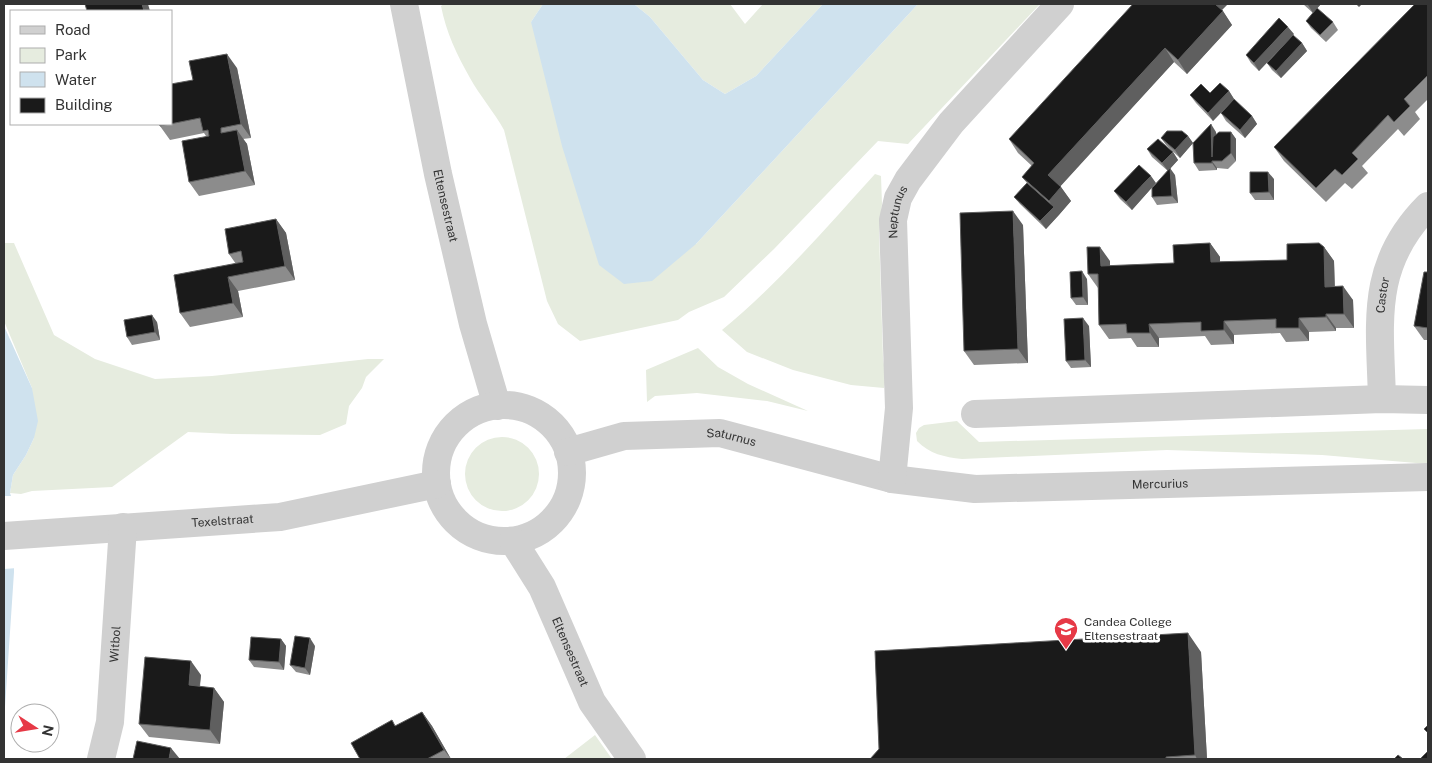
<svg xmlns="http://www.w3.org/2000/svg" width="1432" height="763" viewBox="0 0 1432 763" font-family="'Public Sans',sans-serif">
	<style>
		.green { fill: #e6ecdf }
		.water { fill: #cfe2ee }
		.pier { fill: #fff }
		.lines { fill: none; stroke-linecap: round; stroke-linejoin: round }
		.minor { stroke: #d0d0d0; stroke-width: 28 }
		.wall { fill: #8c8c8c }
		.shaded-wall { fill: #5f5f5f }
		.building { fill: #1a1a1a; stroke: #5f5f5f }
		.labels { text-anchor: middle; stroke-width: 5; stroke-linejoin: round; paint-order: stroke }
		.street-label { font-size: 12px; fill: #333; stroke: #fff }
		.poi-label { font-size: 12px; fill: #333; stroke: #fff; text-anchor: start }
	</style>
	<rect width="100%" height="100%" fill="#fff"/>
	<path class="green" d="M444,4H543L531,22L696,244L918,4H1040L908,144L878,141L774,249L724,297L689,312L678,320L580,341L558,324L547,301L504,130C494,112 480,96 470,78C457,55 446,32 441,6Z
		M634,4H730L745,24L763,4H823L756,76L725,94L703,80L650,17Z
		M875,174L881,176L882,204L879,233L883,358L886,378L884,388L851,385L793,370L747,352L722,330C778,284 826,228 875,174Z
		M4,243H14L54,335L95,359L155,379L212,376L368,359H384L366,377L362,388L349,406L346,424L320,435L232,434L188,432L112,487L32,491L21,494L10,493L13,475L26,455L34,438L32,388L4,321Z
		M698,348L718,367L748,384L808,411L767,401L697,393L655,396L647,402L646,370Z
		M957,421L979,442L1428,429V464L1322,455L1167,450L962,459C944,457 930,454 917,441L916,433L919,428L924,425Z
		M465 474a37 37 0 1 1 74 0a37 37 0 1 1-74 0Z
		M595,735L612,759H564Z"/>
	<path class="water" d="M543,4H634L650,17L703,80L725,94L756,76L823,4H918L696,244L652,281L624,284L599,265L562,146L531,22Z
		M4,326L32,388L38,421L34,438L26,455L13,475L10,493L14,505V572L4,722Z"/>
	<path class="pier" d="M4,496H14L16,505L17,568L4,569Z"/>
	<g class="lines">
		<g class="minor">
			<path id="s1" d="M404,4L438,174L473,324L497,406"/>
			<path id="s2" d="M1382,399C1380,323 1369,265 1428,206"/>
			<circle cx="504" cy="473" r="68"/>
			<path d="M975,414L1382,399L1428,400"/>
			<path id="s3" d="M568,452L624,436L720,433L892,479L975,489L1428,477"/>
			<path id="s4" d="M892,479L899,408L893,220L898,198L908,180L951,123L1060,4"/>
			<path id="s5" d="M4,536L280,517L437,484"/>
			<path id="s6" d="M513,541L542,587L592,702L632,759"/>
			<path id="s7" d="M101,759L110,722L123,527"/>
		</g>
	</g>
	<path class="wall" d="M1303,4H1321L1313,13Z
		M1428,4V99L1415,112L1420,119L1404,136L1398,129L1362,166L1368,173L1352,189L1345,183L1326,202L1284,161L1274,147Z
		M1222,10L1232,25L1187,74L1174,62L1127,113L1060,186L1071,201L1046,229L1020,204L1014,197L1027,183L1022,177L1032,166L1018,153L1009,139Z
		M1306,21L1333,22L1338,30L1326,42L1311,28Z
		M1294,34L1259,71L1251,63L1246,55Z
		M1302,43L1307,51L1281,78L1272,70L1267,63Z
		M237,68L251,138L243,139L247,144L255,185L199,196L189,182L206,136L204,133L170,140L160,126L193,80Z
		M1229,91L1234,99L1213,121L1196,103L1190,95Z
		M1221,113L1252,116L1257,124L1245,138L1226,121Z
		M1216,132V134L1231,132L1236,139V161L1228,169L1217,168V170L1199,171L1194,163Z
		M1188,136L1193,143L1180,158L1166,145L1161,138Z
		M1147,149L1173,152L1178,160L1168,171L1152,157Z
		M1175,175L1178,203L1157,205L1152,197Z
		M1274,179V200H1255L1250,193Z
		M1156,183L1132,210L1120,199L1114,191Z
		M276,219L286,233L295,280L238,291L243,317L190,327L180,313L236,264L229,254Z
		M1023,225L1028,363L974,365L964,351Z
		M1210,243L1220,257V262L1287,260L1324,247L1334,261L1335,286L1353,300L1354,328H1336V331L1309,332V341L1286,342L1280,333L1234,335V344L1211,345L1205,336L1159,338V347H1137L1131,338L1109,339L1099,325L1098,288L1088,274L1110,261V266L1174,263Z
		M1428,272V340H1424L1414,326Z
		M1087,279L1088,305H1076L1071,298Z
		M157,322L160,340L132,345L127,337Z
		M1089,326L1091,367L1071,368L1066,361Z
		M281,639L286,646L284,670L254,667L249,660Z
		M315,646L310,675L296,672L290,665Z
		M1201,652L1207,759H870Z
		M201,675L200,687L214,688L224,702L220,744L149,737L139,724Z
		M422,712L432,726L451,759H360L396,726Z"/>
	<path class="shaded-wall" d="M142,4H148L150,11H144Z
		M1213,4H1228L1219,13Z
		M1309,4H1321L1313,13L1308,5Z
		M1356,4H1362L1359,7Z
		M1223,11L1232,25L1187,74L1178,60Z
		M1288,27L1294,34L1259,71L1254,63Z
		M1302,43L1307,51L1281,78L1276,71Z
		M1165,48L1174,62L1058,189L1048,175Z
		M227,54L237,68L251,138L241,124Z
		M1229,91L1234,99L1213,121L1208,113Z
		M1252,116L1257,124L1245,138L1240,130Z
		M1211,124L1216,132L1217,161L1212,157Z
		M237,130L247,144L255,185L245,171Z
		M1231,132L1236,139V161L1231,153Z
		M1188,136L1193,143L1180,158L1175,150Z
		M1173,152L1178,160L1168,171L1162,163Z
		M1212,161L1217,168V170L1212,163Z
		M1170,168L1175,175L1178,203L1172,196Z
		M1268,172L1274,179V200L1269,192Z
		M1151,176L1156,183L1132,210L1126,202Z
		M1061,187L1071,201L1059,215L1049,201Z
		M1054,207L1059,215L1046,229L1040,221Z
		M1013,211L1023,225L1028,363L1018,349Z
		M276,219L286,233L295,280L285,266Z
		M1210,243L1220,257V276L1211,262Z
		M1100,247L1110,261V280L1101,266Z
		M1324,247L1334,261L1335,301L1325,287Z
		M1082,271L1087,279L1088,305L1083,297Z
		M228,277L238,291L243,317L233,303Z
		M1343,286L1353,300L1354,328L1344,314Z
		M1326,314L1336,328V331L1326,317Z
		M152,315L157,322L160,340L155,332Z
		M1083,318L1089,326L1091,367L1085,360Z
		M1299,318L1309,332V341L1299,328Z
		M1224,321L1234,335V344L1224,330Z
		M1149,324L1159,338V347L1150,333Z
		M1188,633L1201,652L1207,759H1197L1195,755Z
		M310,638L315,646L310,675L305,668Z
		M281,639L286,646L284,670L279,662Z
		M191,661L201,675L198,699L189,685Z
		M214,688L224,702L220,744L210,730Z
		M422,712L432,726L451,759L444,750Z
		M171,748L180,759H169Z"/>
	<path class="building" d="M85,4H142L144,11H87Z
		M1133,4H1215L1223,11L1178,60L1165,48L1118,99L1048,175L1061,187L1049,201L1022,177L1034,163L1009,139Z
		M1415,4H1428V75L1404,99L1410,106L1394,122L1388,115L1352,153L1358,159L1342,175L1335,169L1316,188L1274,147Z
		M1317,8L1333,22L1320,35L1306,21Z
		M1279,18L1288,27L1254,63L1246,55Z
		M1293,35L1302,43L1276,71L1267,63Z
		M227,54L241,124L221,128V133L237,130L245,171L189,182L182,141L209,136L208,130L203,131L200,118L160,126L159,124H171V84L193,80L189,61Z
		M1220,83L1229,91L1208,113L1190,95L1201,84L1210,93Z
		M1234,99L1252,116L1240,130L1221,113Z
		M1211,124L1212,157L1213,137L1219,132H1231V153L1222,161H1212V163H1194L1193,143Z
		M1167,131H1182L1188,136L1175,150L1161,138Z
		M1158,139L1173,152L1162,163L1147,149Z
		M1139,165L1151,176L1126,202L1114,191Z
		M1170,168L1172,196L1152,197V188Z
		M1250,172H1268L1269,192L1250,193Z
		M1027,183L1054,207L1040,221L1014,197Z
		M1013,211L1018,349L964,351L960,213Z
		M276,219L285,266L228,277L233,303L180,313L174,275L243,262L241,251L229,254L225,229Z
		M1210,243L1211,262L1287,260V244L1319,243L1324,247L1325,287L1343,286L1344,314H1326V317L1299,318V328H1276V319L1224,321V330L1201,331V322L1149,324L1150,333H1127L1126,324L1099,325L1098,274H1088L1087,247H1100L1101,266L1174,263L1173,245Z
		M1082,271L1083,297L1071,298L1070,272Z
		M1424,272H1428V328L1414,326Z
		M152,315L155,332L127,337L124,320Z
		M1083,318L1085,360L1066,361L1064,319Z
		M1188,633L1195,755L1166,757V759H870L879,749L875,651Z
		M295,636L310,638L305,668L290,665Z
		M251,637L281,639L279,662L249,660Z
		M145,657L191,661L189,685L214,688L210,730L139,724Z
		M422,712L444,750L427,759H360L351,743L392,720L395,726Z
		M1428,725V733L1424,729Z
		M137,741L171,748L169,759H171H133Z
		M1428,751V759H1420Z
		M1398,755L1403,759H1394Z"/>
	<defs>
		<g id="school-pin" transform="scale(1.25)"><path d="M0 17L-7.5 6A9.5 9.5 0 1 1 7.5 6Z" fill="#e63946" stroke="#fff"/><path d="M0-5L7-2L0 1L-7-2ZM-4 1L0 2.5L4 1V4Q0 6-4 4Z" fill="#fff"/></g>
	</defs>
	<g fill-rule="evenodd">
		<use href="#school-pin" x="1066" y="629"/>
	</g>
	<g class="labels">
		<g class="street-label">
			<text dy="4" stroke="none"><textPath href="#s1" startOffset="206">Eltensestraat</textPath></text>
			<text dy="4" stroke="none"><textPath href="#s4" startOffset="268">Neptunus</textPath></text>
			<text dy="4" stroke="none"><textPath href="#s2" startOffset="104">Castor</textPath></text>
			<text dy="4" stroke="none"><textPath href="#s3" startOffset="166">Saturnus</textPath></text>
			<text dy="4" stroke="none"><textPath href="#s3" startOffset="601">Mercurius</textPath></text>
			<text dy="4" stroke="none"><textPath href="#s5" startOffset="219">Texelstraat</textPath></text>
			<text dy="4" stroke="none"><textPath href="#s7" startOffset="116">Witbol</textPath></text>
			<text dy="4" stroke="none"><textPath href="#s6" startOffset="125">Eltensestraat</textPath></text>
		</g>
		<g class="poi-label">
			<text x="1084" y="626">Candea College<tspan x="1084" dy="14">Eltensestraat</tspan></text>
		</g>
	</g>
	<rect width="1432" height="763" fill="none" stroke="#333333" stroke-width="10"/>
	<rect x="10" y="10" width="162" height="115" fill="#ffffff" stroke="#adadad"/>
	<rect x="20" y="26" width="25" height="8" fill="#d0d0d0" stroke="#adadad"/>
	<text x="55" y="35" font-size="15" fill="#333333">Road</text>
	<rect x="20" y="48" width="25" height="15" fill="#e6ecdf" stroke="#adadad"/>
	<text x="55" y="60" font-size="15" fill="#333333">Park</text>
	<rect x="20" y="72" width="25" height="15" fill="#cfe2ee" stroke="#adadad"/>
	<text x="55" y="85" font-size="15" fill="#333333">Water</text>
	<rect x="20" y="98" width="25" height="15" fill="#1a1a1a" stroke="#adadad"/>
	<text x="55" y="110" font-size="15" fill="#333333">Building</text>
	<g transform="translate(35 728) rotate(102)"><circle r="24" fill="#ffffff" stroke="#adadad"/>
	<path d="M0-4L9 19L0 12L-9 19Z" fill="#e63946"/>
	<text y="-8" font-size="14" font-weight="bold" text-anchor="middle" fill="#333333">N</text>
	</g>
</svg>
